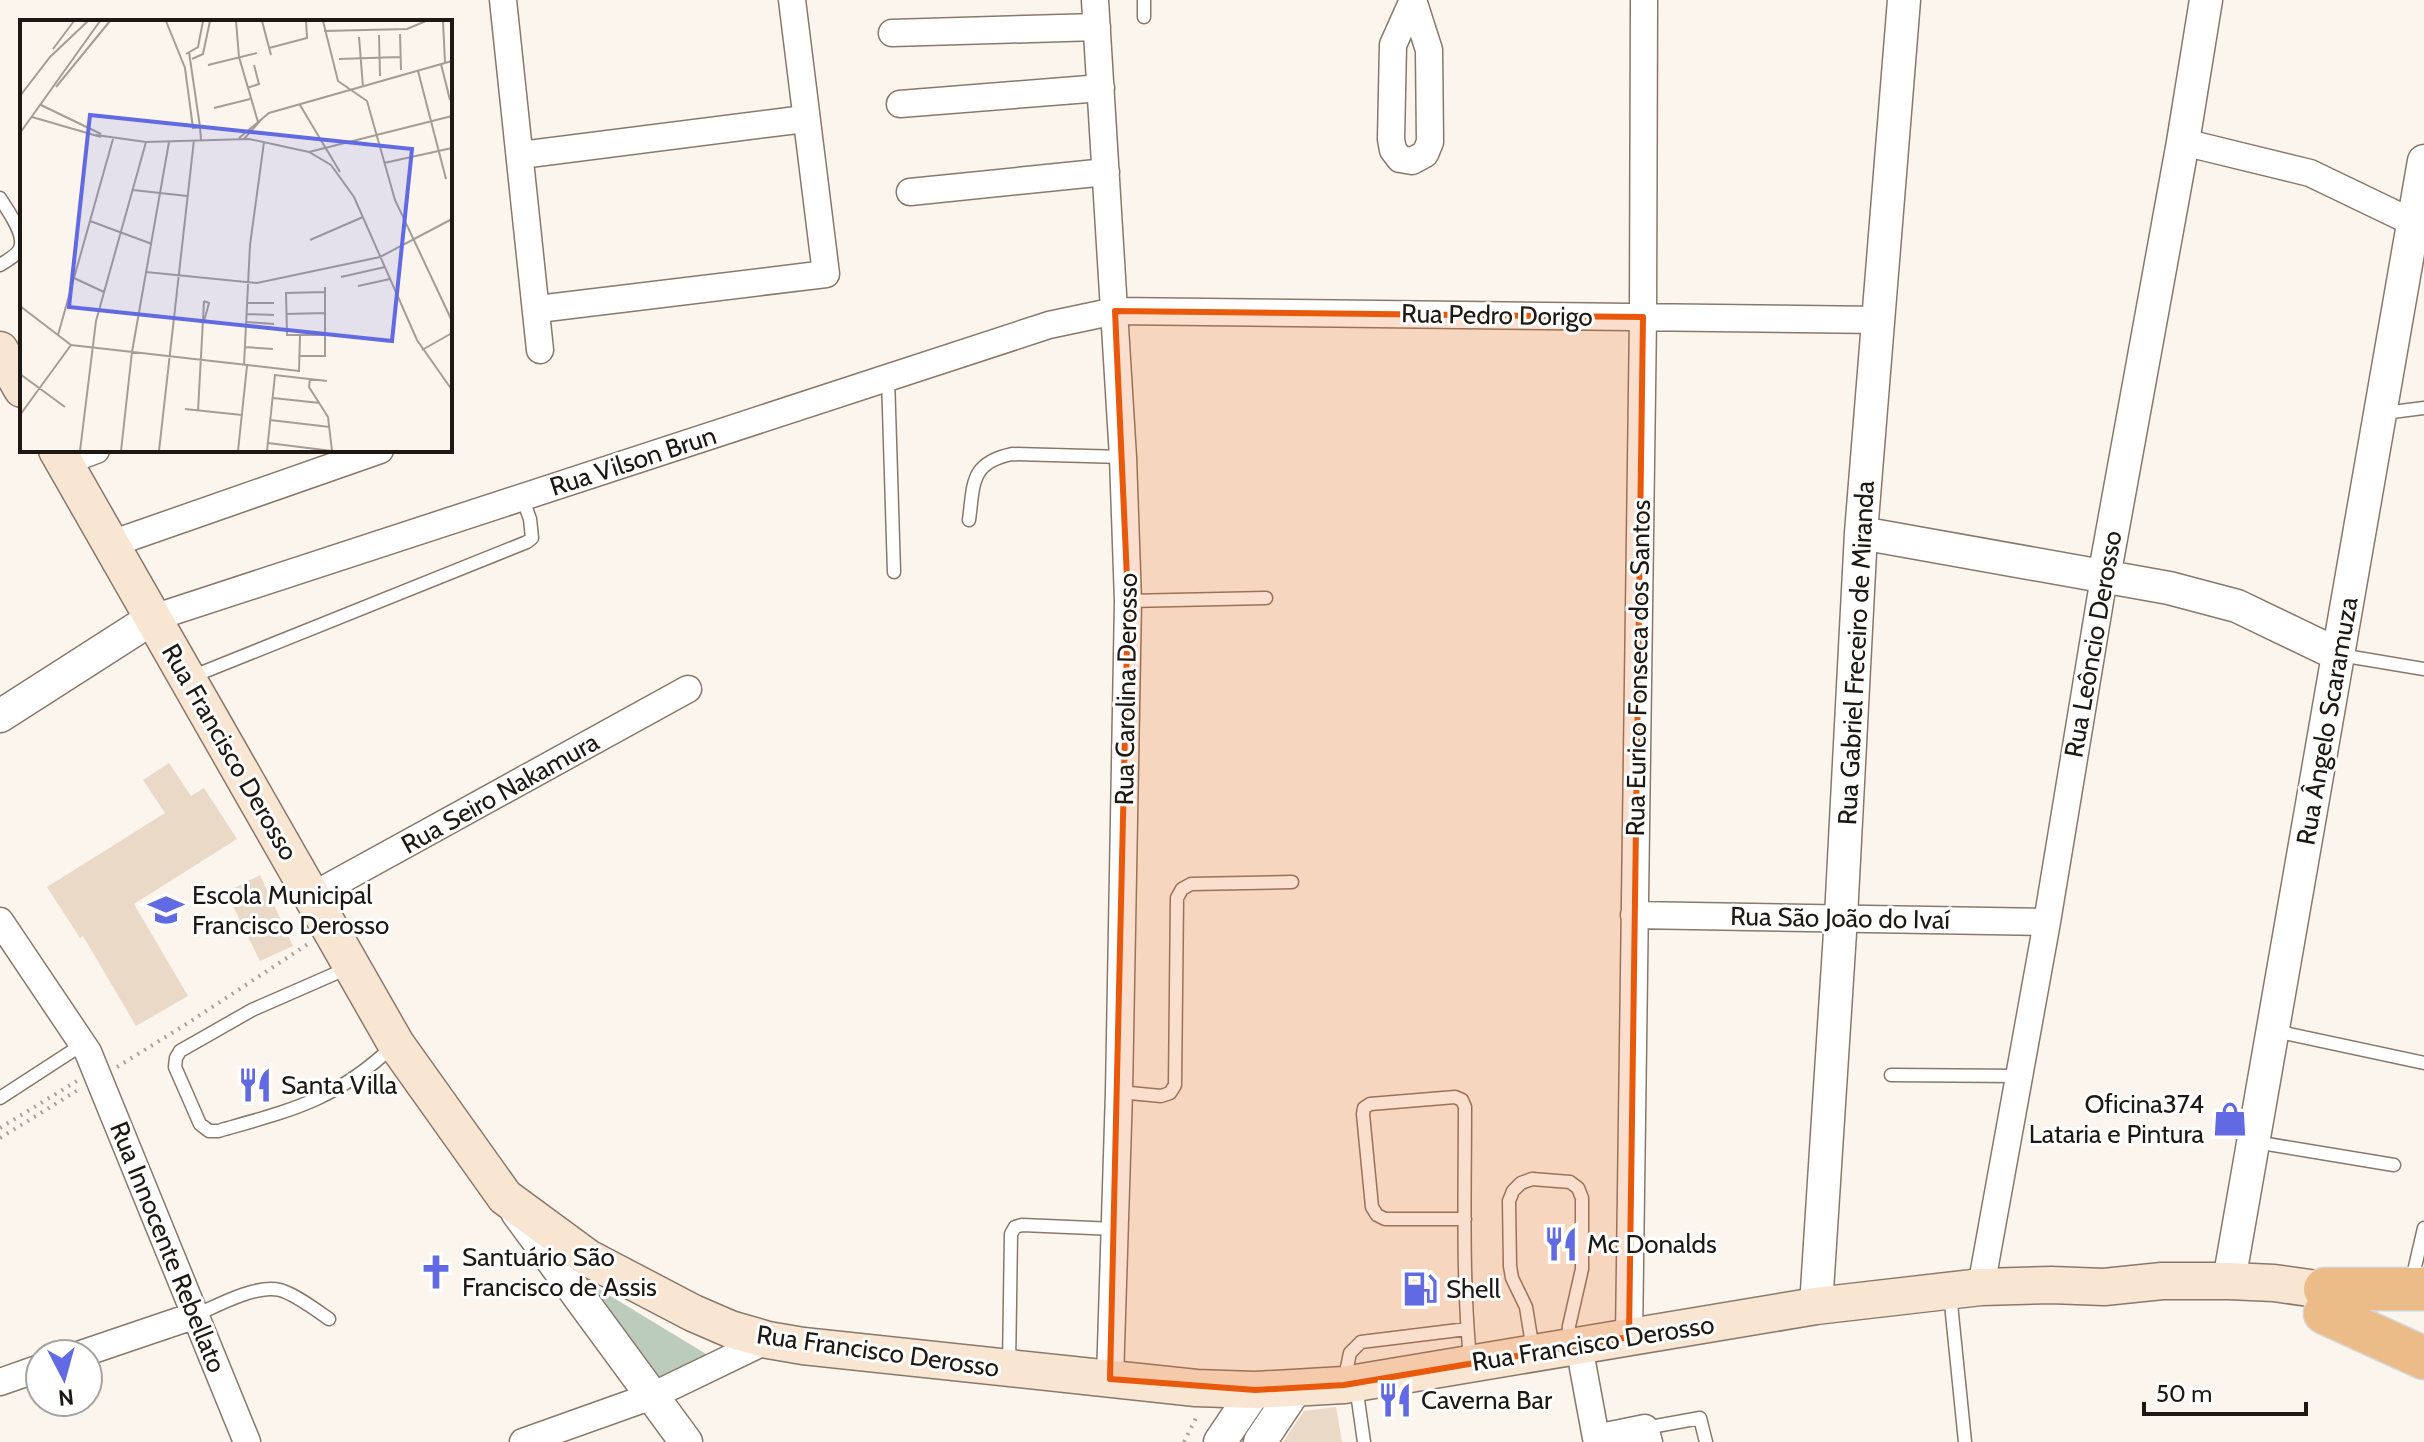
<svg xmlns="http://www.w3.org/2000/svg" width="2424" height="1442" viewBox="0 0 2424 1442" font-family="Cabin,sans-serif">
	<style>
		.green { fill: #bbccbd }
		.building { fill: #ebd9c7 }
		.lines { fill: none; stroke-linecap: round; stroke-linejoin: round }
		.service-casing { stroke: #897869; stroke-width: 15 }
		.minor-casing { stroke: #897869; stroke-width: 29 }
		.tertiary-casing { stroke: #897869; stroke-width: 35 }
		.secondary-casing { stroke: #897869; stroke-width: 39 }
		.trunk-casing { stroke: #d6d5d4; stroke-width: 45 }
		.path { stroke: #a8a29b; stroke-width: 4; stroke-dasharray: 2 6; stroke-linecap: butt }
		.service { stroke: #fff; stroke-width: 12 }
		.minor { stroke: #fff; stroke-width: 26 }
		.tertiary { stroke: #fff; stroke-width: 32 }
		.secondary { stroke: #f8e6d3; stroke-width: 36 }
		.trunk { stroke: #ebbc88; stroke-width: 42 }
		.marked { fill: #e8590c; fill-opacity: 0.2; stroke: #e8590c; stroke-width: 6; stroke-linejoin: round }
		.labels { text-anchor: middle; stroke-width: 6; stroke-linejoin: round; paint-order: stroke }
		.street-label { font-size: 26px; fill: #1e1812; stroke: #fff }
		.poi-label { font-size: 26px; fill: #1e1812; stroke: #fff; text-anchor: start }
		.inset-road { fill: none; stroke: #a39d96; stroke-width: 2 }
		.view { fill: #616ae2; fill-opacity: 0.15; stroke: #616ae2; stroke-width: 4 }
		.inset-edge { fill: none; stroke: #1e1812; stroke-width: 4 }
	</style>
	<rect width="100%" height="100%" fill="#fcf5ee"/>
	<path class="green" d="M594,1286L716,1360L660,1383Z"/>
	<path class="building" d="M169,763L191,796L204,788L237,839L134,904L188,996L136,1026L83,936L80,938L47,887L165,813L143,780Z
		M260,875L293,946L260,961L226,892Z
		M1336,1407L1342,1442H1283L1304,1411Z"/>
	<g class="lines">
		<g class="service-casing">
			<path id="service" d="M1144,0V17
				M0,198C7,210 26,234 20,248C18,255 6,261 0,265
				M888,377L894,572
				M2384,413L2424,408
				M969,520C974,483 970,463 1012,454L1123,457
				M1128,601L1266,598
				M2340,655L2424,669
				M191,677L527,542L532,538L530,519L522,497
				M348,968L252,1010L180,1051L176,1058L175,1067L200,1124L209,1131H218C292,1110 336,1100 393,1046
				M2275,1031L2424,1063
				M1891,1075L2019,1076
				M1119,1092L1161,1096L1170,1093L1175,1085L1177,898L1182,889L1191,884L1292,882
				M0,1098L83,1044
				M2255,1142L2394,1165
				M1465,1219H1385L1377,1215L1372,1207L1363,1114L1364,1108L1370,1104L1455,1097L1462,1100L1465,1107C1465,1191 1462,1275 1470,1359
				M2411,1284L2424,1228
				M1950,1294L1965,1442
				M196,1315C218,1305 257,1284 280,1290C295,1294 316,1310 329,1319
				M1533,1350L1526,1307L1512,1278L1510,1266L1509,1201L1513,1191L1521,1183L1532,1179L1570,1182L1578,1188L1582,1198V1269L1569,1326L1568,1344
				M1009,1367L1011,1234L1015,1227L1022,1225L1115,1229
				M1344,1382L1350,1353L1361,1342L1467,1329
				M1356,1386L1364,1442
				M1645,1428L1700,1418L1706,1442"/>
		</g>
		<g class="minor-casing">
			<path id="minor" d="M503,0L540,350
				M1095,0L1123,457L1128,601L1119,1092L1110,1379
				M1413,0L1429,50L1430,142L1425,154L1412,161L1400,159L1393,150L1391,139L1393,45Z
				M892,33L1097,27
				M900,104L1101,88
				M2183,142L2310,173L2414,223
				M521,155L805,119
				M910,192L1106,172
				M538,309L826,274L792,0
				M64,462L96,450
				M111,544L380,450
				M153,618L1049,325L1115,311L1880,320
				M312,896L688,689
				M1634,915L2047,922
				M0,921L88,1052L247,1442
				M1981,1287L2047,922L2104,577
				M1629,1337L1643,317L1644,0
				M1579,1346L1596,1438L1645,1428L1649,1442
				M81,1354L196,1315
				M0,1382L40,1368
				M523,1442L652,1396L768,1340"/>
		</g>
		<g class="tertiary-casing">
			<path id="tertiary" d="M1861,533L2169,588L2237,606L2339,655
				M2104,577L2183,142L2206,0
				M0,716L153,618
				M517,1212L686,1442
				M2229,1281L2424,161
				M1816,1306L1841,917L1861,533L1904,0
				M1220,1442L1255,1390
				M1260,1442L1296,1388"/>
		</g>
		<g class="secondary-casing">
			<path id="secondary" d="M0,350L22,389
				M57,450L396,1044L505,1197L588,1258L693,1313L730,1329L768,1340L803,1346L1196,1388L1255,1390L1344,1385L1816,1306L1981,1287L2051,1285L2104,1287L2162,1281H2229L2274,1283L2352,1294"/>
		</g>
		<g class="trunk-casing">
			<path id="trunk" d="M2325,1289H2424
				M2325,1313L2424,1358"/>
		</g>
		<path class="path" d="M117,1067L188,1023L308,944
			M0,1128L77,1081
			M0,1138L78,1090
			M1184,1442L1197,1416"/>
		<use href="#service" class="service"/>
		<use href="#minor" class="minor"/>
		<use href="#tertiary" class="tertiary"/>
		<use href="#secondary" class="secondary"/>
		<use href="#trunk" class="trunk"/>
	</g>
	<path class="marked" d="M1115,311L1643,317L1629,1337L1344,1385L1255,1390L1110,1379L1128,601Z"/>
	<defs>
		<g id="school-bare" transform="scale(2.76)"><path d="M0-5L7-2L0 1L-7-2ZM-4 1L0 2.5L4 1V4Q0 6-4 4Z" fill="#616ae2" stroke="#fff" stroke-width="2.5" paint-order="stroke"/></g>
		<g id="restaurant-bare" transform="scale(2.76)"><path d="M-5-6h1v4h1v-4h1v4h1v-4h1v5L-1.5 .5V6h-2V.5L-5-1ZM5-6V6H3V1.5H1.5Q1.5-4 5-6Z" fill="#616ae2" stroke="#fff" stroke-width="2.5" paint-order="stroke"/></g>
		<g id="shop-bare" transform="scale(2.76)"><path d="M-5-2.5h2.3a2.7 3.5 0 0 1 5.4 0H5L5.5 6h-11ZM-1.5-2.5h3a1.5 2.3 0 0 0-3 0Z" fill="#616ae2" stroke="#fff" stroke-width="2.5" paint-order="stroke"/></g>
		<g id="church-bare" transform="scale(2.76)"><path d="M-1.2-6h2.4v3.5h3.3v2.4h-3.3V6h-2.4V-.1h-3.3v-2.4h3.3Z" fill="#616ae2" stroke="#fff" stroke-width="2.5" paint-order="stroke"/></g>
		<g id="fuel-bare" transform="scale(2.76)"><path d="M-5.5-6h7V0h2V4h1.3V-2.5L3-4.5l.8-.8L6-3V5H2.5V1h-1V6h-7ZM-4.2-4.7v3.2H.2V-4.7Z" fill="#616ae2" stroke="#fff" stroke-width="2.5" paint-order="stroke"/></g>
	</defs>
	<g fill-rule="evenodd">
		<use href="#school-bare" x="166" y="910"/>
		<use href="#restaurant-bare" x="255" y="1085"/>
		<use href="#shop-bare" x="2230" y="1119"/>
		<use href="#restaurant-bare" x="1561" y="1244"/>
		<use href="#church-bare" x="436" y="1272"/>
		<use href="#fuel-bare" x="1420" y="1289"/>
		<use href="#restaurant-bare" x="1395" y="1400"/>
	</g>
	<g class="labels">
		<g class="street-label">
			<text transform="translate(1497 315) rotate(1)" y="9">Rua Pedro Dorigo</text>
			<text transform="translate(633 461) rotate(-18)" y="9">Rua Vilson Brun</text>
			<text transform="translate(2093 644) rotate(-80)" y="9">Rua Leôncio Derosso</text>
			<text transform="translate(1856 653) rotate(-87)" y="9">Rua Gabriel Freceiro de Miranda</text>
			<text transform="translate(1638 668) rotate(-89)" y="9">Rua Eurico Fonseca dos Santos</text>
			<text transform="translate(1126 689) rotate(-89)" y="9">Rua Carolina Derosso</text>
			<text transform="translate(2327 721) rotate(-80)" y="9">Rua Ângelo Scaramuza</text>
			<text transform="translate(230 752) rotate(60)" y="9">Rua Francisco Derosso</text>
			<text transform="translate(500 793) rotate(-29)" y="9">Rua Seiro Nakamura</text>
			<text transform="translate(1840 918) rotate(1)" y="9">Rua São João do Ivaí</text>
			<text transform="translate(168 1247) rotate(68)" y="9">Rua Innocente Rebellato</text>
			<text transform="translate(1593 1343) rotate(-9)" y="9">Rua Francisco Derosso</text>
			<text transform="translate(878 1351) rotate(8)" y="9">Rua Francisco Derosso</text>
		</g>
		<g class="poi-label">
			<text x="192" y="904">Escola Municipal<tspan x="192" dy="30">Francisco Derosso</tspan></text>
			<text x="281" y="1094">Santa Villa</text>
			<text x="2204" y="1113" text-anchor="end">Oficina374<tspan x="2204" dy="30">Lataria e Pintura</tspan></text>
			<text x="1587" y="1253">Mc Donalds</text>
			<text x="462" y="1266">Santuário São<tspan x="462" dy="30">Francisco de Assis</tspan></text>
			<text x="1446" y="1298">Shell</text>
			<text x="1421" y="1409">Caverna Bar</text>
		</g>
	</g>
	<g transform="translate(20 20)">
		<rect width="432" height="432" fill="#fcf5ee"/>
		<path class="inset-road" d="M146,1L165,48L173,108L180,107L181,120M216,1L219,37L238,102M242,1L251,35M303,1L318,61L347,81L375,180L432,301M423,1L425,43M304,11L387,9L406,1M380,14L381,50M359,15L360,56M339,17L343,67M249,28L287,18L286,1M33,29L54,1M169,32L180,107M166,34L178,27L183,1M172,39L183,34L190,1M319,39L380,37M421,44L430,80M188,45L237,33M398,51L426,159M36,67L90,1M227,68L239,64L234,45M0,76L30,37L68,1M21,85L81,114M280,85L320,152M194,88L230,79M12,97L81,117M0,113L80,1M76,115L126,122L229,119L289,132L311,145L334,177L397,320L432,370M219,118L249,93L432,41M224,119L240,101M289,132L432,96M364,143L432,128M113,170L167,176M70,201L132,224M290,220L343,197M126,252L237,263L360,237L432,199M321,257L365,247M54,258L84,272M338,266L370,259M305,272L266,273L267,315H305M227,283H254M0,286L51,325L279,351M227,294L254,295M266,294L305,293M184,301L189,283L184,281M226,302L254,304M38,315L93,119M225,327L253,329M402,330L432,313M280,336H305V267M224,345L230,225L244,122M279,352L280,315M0,354L45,387M290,359L289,367L308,397L312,431M253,378L300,383M165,389L222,395M178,391L184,281M0,395L51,325M250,400L310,407M248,423L312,431M60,431L76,301L126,122M101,431L112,332L149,122M139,431L174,120M218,431L227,346M247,431L255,355L307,361"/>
		<path class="view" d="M70,95L392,129L372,321L49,287Z"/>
		<rect width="432" height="432" class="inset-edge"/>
	</g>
	<g transform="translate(64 1378) rotate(174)"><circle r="38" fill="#ffffff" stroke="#a5a3a0" stroke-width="2"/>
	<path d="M0-6L14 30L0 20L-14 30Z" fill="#616ae2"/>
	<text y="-12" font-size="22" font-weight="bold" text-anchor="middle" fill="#1e1812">N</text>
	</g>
	<path d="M2144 1402v12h162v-12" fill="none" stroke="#1e1812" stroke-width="4"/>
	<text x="2156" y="1402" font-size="24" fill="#1e1812" stroke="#ffffff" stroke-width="6" paint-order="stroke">50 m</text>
</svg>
